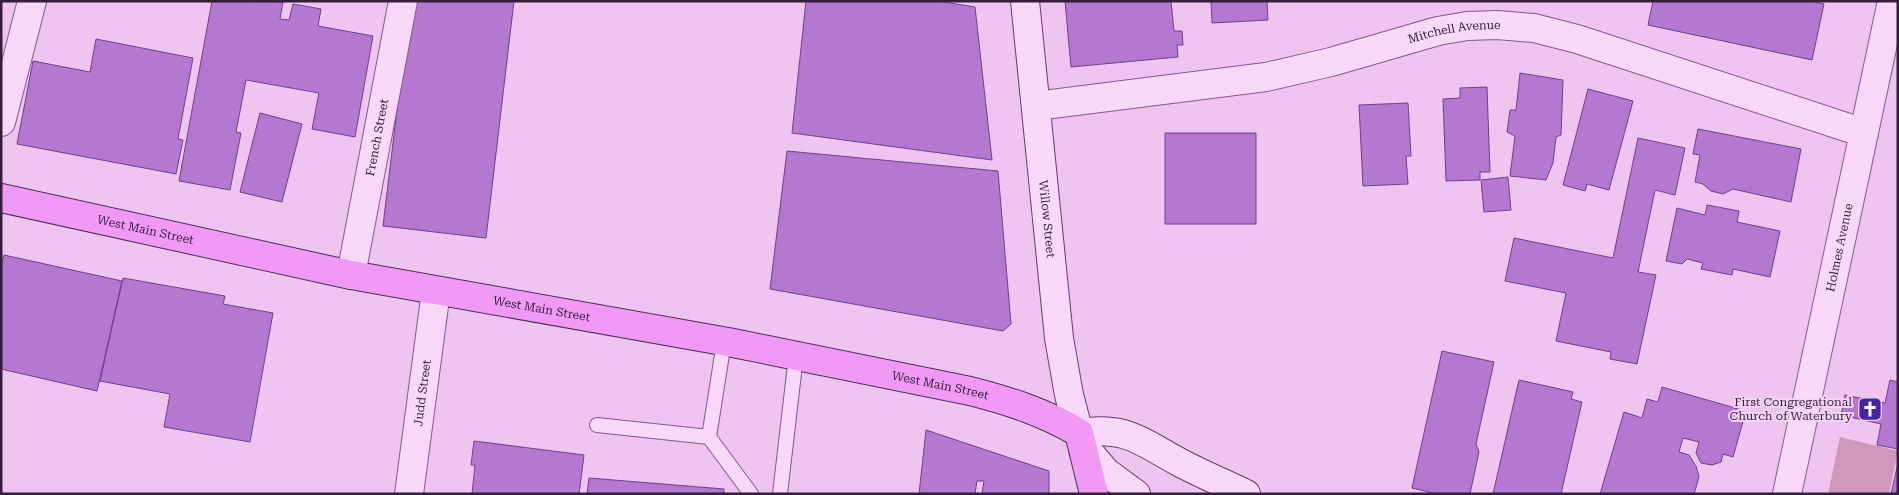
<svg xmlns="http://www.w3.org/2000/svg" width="1899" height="495" viewBox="0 0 1899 495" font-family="'Roboto Serif',serif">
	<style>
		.green { fill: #cf97ba }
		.building { fill: #b478d0; stroke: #713e8c }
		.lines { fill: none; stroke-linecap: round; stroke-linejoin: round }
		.lane-casing { stroke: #81598c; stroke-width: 16 }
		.street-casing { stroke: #81598c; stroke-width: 30 }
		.secondary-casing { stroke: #623c6e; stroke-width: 30 }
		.primary-casing { stroke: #4d2e59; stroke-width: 30 }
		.lane { stroke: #f9d8fa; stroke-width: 14 }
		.street { stroke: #f9d8fa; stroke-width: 28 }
		.secondary { stroke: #f9d8fa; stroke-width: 28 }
		.primary { stroke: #f09af5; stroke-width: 28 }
		.labels { text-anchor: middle; stroke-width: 4; stroke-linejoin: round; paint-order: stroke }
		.street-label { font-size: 12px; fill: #341e3b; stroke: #f6d4f7 }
		.poi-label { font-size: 12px; fill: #341e3b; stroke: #f6d4f7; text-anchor: end }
	</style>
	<rect width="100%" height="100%" fill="#efc4f0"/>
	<path class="green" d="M1840,437L1898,451L1889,494H1828Z"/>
	<path class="building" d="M212,1L283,2L280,19L289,20L293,4L321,9L318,26L373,36L355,137L312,129L319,93L246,80L236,132L241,133L230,190L179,181Z
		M410,1H514L486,238L383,226Z
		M806,1H938L975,7L992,160L792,133Z
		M1065,1H1171L1174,31H1182L1183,45H1177L1178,57L1071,67Z
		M1211,1H1267L1268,20L1212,23Z
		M1653,1H1812L1824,4L1812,60L1648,25Z
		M96,39L193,58L178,139L183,140L176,174L17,144L33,61L90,72Z
		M1520,73L1563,80L1561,135L1556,137L1553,163L1546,180L1510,176L1515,136L1507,132L1510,110H1516Z
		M1487,87L1490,172H1480V180L1446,181L1443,99L1460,98V88Z
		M1588,89L1633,101L1609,190L1587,184L1585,191L1563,185Z
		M1408,103L1411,156H1406L1408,184L1363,186L1359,105Z
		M260,113L302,124L282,202L240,192Z
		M1698,129L1801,149L1791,202L1733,189L1723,194L1711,191L1703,184L1695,182L1700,155L1693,154Z
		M1165,133H1256V224H1165Z
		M1638,138L1685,148L1675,195L1655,190L1638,272L1656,275L1637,364L1610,359L1611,352L1556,341L1566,293L1505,281L1514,238L1613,258Z
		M787,151L998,171L1011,324L1003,331L770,289Z
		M1508,177L1511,210L1484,212L1481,180Z
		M1707,205L1739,211L1737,222L1780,231L1770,277L1733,269L1732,275L1701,269L1703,263L1687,259L1682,264L1666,261L1677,208L1705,215Z
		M4,255L122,281L97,391L1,369V265Z
		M123,278L225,296L223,304L273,313L250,442L164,427L170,394L100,381Z
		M1442,351L1494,362L1476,444L1479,452L1470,494H1437L1412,488Z
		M1519,380L1573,392L1571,399L1582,402L1561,494H1493Z
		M1890,380L1898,382V449L1877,445L1881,424L1841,415L1845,395L1885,403Z
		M1662,387L1742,410L1744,418L1733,457L1723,454L1721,462L1712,465L1701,463L1696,453L1699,442L1683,438L1679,452L1689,455L1696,466L1699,477L1694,494H1600L1624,412L1642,418L1647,399L1658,402Z
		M926,430L1049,471V494H982L984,481H977L975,494H919Z
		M474,441L584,455L579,494H472L475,465H471Z
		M1898,463V494H1891Z
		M589,478L724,489V494H587Z"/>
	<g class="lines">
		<g class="lane-casing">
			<path id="lane" d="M724,342L709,437L751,494
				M597,425L709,437
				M780,494L796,356"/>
		</g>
		<g class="street-casing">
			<g id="street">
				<path id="s1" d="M1036,106L1266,77L1331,62L1438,31L1467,26L1497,25L1534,28L1577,39L1864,133"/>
				<path d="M1,122L32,1"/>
				<path id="s2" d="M351,275L403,1"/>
				<path id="s3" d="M409,494L436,291"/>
				<path id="s4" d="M1787,494L1892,1"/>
			</g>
		</g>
		<g class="secondary-casing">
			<g id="secondary">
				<path id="s5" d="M1025,1L1059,338L1069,395L1079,433L1089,452L1106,472L1136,494"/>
				<path d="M1079,433C1127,426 1140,441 1179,462C1201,474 1224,483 1246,494"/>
			</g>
		</g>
		<g class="primary-casing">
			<g id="primary">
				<path id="s6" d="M1,198L351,275L728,342L970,391C1009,401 1044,412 1079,433L1094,494"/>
			</g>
		</g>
		<use href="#lane" class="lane"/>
		<use href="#street" class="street"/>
		<use href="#secondary" class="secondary"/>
		<use href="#primary" class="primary"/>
	</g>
	<defs>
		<g id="church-square" transform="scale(1.25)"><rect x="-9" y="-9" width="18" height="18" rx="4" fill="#45269e" stroke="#f6d4f7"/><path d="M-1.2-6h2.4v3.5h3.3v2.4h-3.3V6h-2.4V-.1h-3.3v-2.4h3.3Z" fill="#fff"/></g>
	</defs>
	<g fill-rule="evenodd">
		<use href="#church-square" x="1870" y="409"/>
	</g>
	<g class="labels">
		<g class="street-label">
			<text dy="4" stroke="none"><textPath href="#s1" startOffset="426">Mitchell Avenue</textPath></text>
			<text dy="4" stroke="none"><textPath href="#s2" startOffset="140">French Street</textPath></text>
			<text dy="4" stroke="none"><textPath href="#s5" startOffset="219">Willow Street</textPath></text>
			<text dy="4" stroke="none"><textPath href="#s6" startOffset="148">West Main Street</textPath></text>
			<text dy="4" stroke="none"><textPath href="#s4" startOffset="252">Holmes Avenue</textPath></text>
			<text dy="4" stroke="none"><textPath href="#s6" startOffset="552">West Main Street</textPath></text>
			<text dy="4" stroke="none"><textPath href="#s6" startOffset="958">West Main Street</textPath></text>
			<text dy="4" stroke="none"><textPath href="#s3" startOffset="102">Judd Street</textPath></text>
		</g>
		<g class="poi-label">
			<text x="1852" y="406">First Congregational<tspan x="1852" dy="14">Church of Waterbury</tspan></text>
		</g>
	</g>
	<rect width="1899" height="495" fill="none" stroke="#341e3b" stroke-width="5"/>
</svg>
